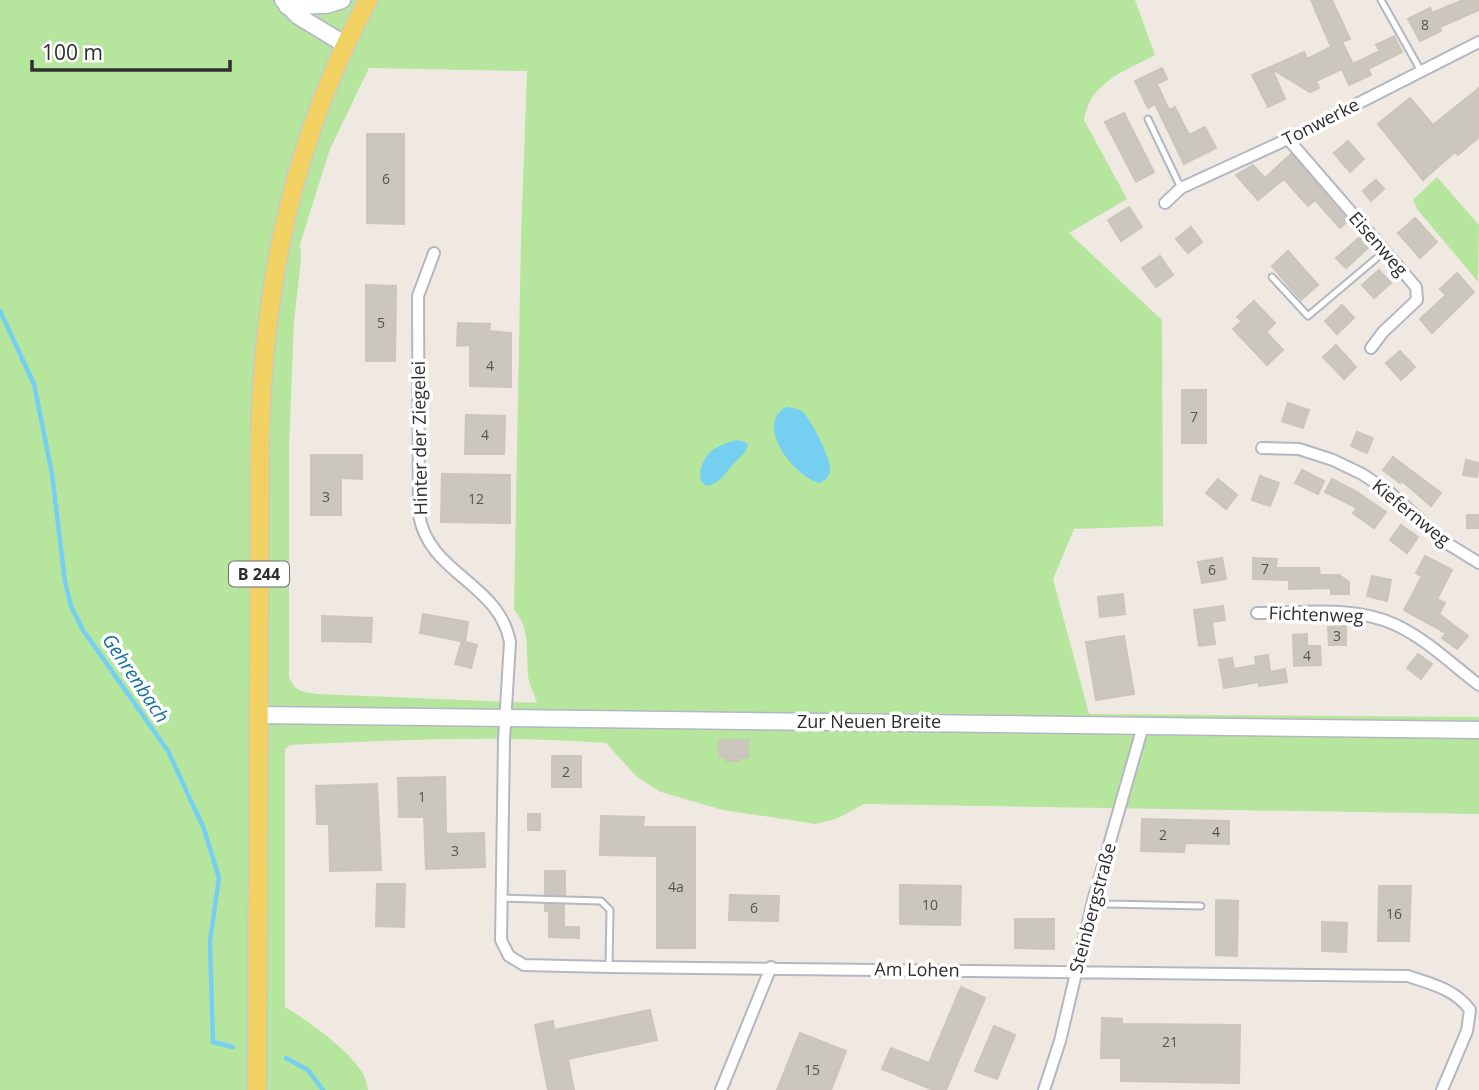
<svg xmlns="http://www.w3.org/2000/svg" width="1479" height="1090" viewBox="0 0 1479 1090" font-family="'Open Sans',sans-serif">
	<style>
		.green { fill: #b6e59e; fill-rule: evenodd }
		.water { fill: #75cff0 }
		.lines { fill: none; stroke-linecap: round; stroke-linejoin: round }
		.stream { stroke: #75cff0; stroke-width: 4.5 }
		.building { fill: #cbc7bf; stroke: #cbc5ba; stroke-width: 2 }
		.lane-casing { stroke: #b4b7c1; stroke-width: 9 }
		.street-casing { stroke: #b4b7c1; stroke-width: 14 }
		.secondary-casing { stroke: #b4b7c1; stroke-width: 19 }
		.primary-casing { stroke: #c9c9c9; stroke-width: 21 }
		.lane { stroke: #fff; stroke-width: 5 }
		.street { stroke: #fff; stroke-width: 10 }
		.secondary { stroke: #fff; stroke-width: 16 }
		.primary { stroke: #f2d163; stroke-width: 18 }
		.labels { text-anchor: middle; stroke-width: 7; stroke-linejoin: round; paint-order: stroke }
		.number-label { font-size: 14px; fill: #555452 }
		.shield { fill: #fff; stroke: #6d6d6d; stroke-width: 2 }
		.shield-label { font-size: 16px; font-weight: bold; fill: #2e2e2e }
		.street-label { font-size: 18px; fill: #2e2e2e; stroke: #fff }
		.water-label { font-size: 19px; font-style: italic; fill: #0d6fa3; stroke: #fff }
	</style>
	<rect width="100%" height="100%" fill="#efe9e1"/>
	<path class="green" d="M0,0H1135L1155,55C1125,71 1090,82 1084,120L1127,199L1069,233L1162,320L1163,526L1074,529L1053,579L1089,714L1479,717V814L864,804L838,818L816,824L723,810L661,792L637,777L606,743C501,735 395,740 290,745L285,749V1007C308,1021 350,1050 363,1074C365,1078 367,1085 368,1090H0ZM369,68L527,71L521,238L514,610C532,630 525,656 529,682C531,689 535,696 537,703L318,694C303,692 295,692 289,677V449L294,321L301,260L300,244L330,149Z
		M1437,177L1479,225L1478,282L1417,209L1413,200Z"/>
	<path class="water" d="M786,407C793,408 798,408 803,412C811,420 831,458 830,469C830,476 826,479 821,483C799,481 752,427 786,407Z
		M736,440L745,442L748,445C745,455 740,456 734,463C725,473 721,483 707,486C694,480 702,461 710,452C717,446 727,443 736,440Z"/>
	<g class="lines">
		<path class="stream" d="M0,311L34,384L52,474L65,582L71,606L83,630L168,751L204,829L219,878L210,941L213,1042L233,1047
			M286,1058L308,1070L323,1090"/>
	</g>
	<path class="building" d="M1311,0H1332L1350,39L1342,42L1353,64L1380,51L1376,45L1394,36L1402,52L1368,69L1371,75L1349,85L1342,69L1316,81L1319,88L1310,92L1272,69L1285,99L1268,107L1252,75L1304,52L1307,59L1331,47Z
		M1463,0H1479V10L1440,27L1441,31L1420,41L1408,19L1430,8L1432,13Z
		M1162,68L1167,79L1157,84L1169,110L1175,107L1189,135L1205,127L1216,148L1184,164L1155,104L1148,108L1135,81Z
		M1479,88V137L1458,155L1455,152L1423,180L1378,124L1410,98L1433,125Z
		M1124,113L1154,172L1136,182L1105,122Z
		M367,134H404V224L367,223Z
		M1348,141L1364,159L1350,172L1334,153Z
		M1291,154L1348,221L1340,228L1315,200L1308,206L1284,179L1258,200L1236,175L1253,165L1265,178Z
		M1376,180L1384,189L1371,201L1363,191Z
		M1129,207L1142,227L1121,241L1108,220Z
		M1415,218L1437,242L1420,258L1398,233Z
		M1191,227L1202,242L1188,253L1176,239Z
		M1360,237L1369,247L1346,268L1336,258Z
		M1288,251L1318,285L1301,300L1272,266Z
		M1160,256L1173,275L1156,287L1142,268Z
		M1379,270L1391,283L1374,298L1362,285Z
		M1457,273L1474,292L1432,333L1420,319L1446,295L1440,289Z
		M366,285L396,286L395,361H366Z
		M1254,301L1275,323L1266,332L1283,350L1267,365L1233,329L1242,321L1237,317Z
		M1342,305L1354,318L1337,334L1325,321Z
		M458,323L490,324L489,331L511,333V387L470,386V345L457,346Z
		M1336,345L1356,367L1344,379L1323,357Z
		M1400,351L1415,367L1401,380L1386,363Z
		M1182,390H1206V443H1182Z
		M1288,403L1309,410L1303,428L1282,421Z
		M466,415L505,416L504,454H465Z
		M1357,432L1373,438L1367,453L1351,446Z
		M311,455H362V479L341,478V515H311Z
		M1393,457L1441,493L1431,506L1402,481L1400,483L1383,470Z
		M1466,460L1479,463L1477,477L1463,475Z
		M1302,470L1324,481L1318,494L1295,483Z
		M442,474L510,475V523L441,522Z
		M1260,476L1279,483L1270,506L1252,500Z
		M1218,479L1237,495L1226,509L1206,493Z
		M1332,479L1357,492L1386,512L1374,528L1353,513L1357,508L1325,492Z
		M1467,515H1479V528H1467Z
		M1401,525L1418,537L1407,553L1390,540Z
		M1425,556L1452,570L1437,599L1445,603L1439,614L1468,636L1457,649L1442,638L1446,633L1404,610L1422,576L1416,573Z
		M1222,558L1226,579L1202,583L1198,562Z
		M1253,558L1277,559L1276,568H1319L1320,575H1339L1349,582V594H1331V588L1289,589V580L1253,579Z
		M1372,576L1391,580L1387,601L1367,596Z
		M1123,594L1125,614L1100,617L1098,597Z
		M1223,606L1225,620L1212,622L1215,644L1199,646L1194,610Z
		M423,614L468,622L465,642L420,633Z
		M322,616L372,618L371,642L322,641Z
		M1346,626V645H1329L1328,627Z
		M1307,634V646H1320L1321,665L1294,666L1293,635Z
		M1124,636L1134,694L1096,700L1086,642Z
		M462,641L477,645L471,668L455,664Z
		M1418,654L1432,664L1421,679L1407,668Z
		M1268,655L1270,672L1285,669L1287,682L1259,686V682L1224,688L1219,660L1232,658L1234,669L1256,665L1255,657Z
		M719,740H748V758L739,757V761H726V757H719Z
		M552,756H581V787H552Z
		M445,777L446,834L484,833L485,867L426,869L424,817H399L398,778Z
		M377,784L381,870L330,871L329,824H317L316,786Z
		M528,814H540V830H528Z
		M601,816L644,817L643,827H695V948H657V856L600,855Z
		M1142,819L1229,821V844L1185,843L1184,852L1141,851Z
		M545,871H565V895L545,894Z
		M377,884H405L404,927L376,926Z
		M900,885L961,886L960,925L900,924Z
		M1379,886H1411L1409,941H1378Z
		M730,895L779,896L778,921L729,920Z
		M1216,900L1238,901L1237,956L1216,955Z
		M545,905H564V927H579V938L549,937V911H545Z
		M1015,919H1054V949L1015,948Z
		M1322,922L1347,923L1346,952L1322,951Z
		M961,987L985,998L946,1090H933L882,1069L891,1048L929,1063Z
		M650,1010L657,1040L568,1059L574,1090H548L535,1025L553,1021L554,1030Z
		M1102,1018L1122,1019V1024L1240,1025L1239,1083L1121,1081V1058H1101Z
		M994,1026L1015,1035L997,1079L975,1071Z
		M800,1033L846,1051L831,1090H777Z"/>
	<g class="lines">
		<g class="lane-casing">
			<path id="lane" d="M1381,0L1421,71
				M1148,119L1181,188
				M1272,277L1308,316L1385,251
				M501,898L601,901L610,910L609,966
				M1093,901L1108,904L1201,906"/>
		</g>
		<g class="street-casing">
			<path id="street" d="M1288,139L1416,287L1417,300L1383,332L1371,348
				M1165,203L1181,188L1288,139L1479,42
				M434,253L418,296L419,515C429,574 499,583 510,642L504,740L501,940L509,956L524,965L609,967L1408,976C1431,984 1455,989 1470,1010L1467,1031L1442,1090
				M1262,448L1299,449L1333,460L1362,474L1388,491L1445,542L1479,563
				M1257,613C1302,613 1354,605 1396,625C1426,639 1453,665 1479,685
				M721,1090L771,967
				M1044,1090L1060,1041L1093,901L1143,726"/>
		</g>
		<g class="secondary-casing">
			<path id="secondary" d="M283,0L298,16L346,45
				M287,6L326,5L342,0
				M258,715L1479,730"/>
		</g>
		<g class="primary-casing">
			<path id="primary" d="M257,1090L260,432C264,278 295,136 368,0"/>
		</g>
		<use href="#lane" class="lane"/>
		<use href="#street" class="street"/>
		<use href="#secondary" class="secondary"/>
		<use href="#primary" class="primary"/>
	</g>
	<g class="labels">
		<g class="number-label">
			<text x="1425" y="30">8</text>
			<text x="386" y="184">6</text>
			<text x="381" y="328">5</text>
			<text x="490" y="371">4</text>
			<text x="1194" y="422">7</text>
			<text x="485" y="440">4</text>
			<text x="326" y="502">3</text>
			<text x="476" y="504">12</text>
			<text x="1265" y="574">7</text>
			<text x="1212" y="575">6</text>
			<text x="1337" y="641">3</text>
			<text x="1307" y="661">4</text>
			<text x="566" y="777">2</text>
			<text x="422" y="802">1</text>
			<text x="1216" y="837">4</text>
			<text x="1163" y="840">2</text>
			<text x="455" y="856">3</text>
			<text x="676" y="892">4a</text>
			<text x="930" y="910">10</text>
			<text x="754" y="913">6</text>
			<text x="1394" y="919">16</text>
			<text x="1170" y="1047">21</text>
			<text x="812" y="1075">15</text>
		</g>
		<rect class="shield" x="229" y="561.5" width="60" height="25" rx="5"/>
		<g class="shield-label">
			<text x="259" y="580">B 244</text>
		</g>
		<g class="street-label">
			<text transform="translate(1321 122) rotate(-27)" y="6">Tonwerke</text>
			<text transform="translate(1378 244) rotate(49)" y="6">Eisenweg</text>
			<text transform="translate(420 438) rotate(-91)" y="6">Hinter der Ziegelei</text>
			<text transform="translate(1411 513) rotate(39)" y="6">Kiefernweg</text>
			<text transform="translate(1316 615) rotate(2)" y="6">Fichtenweg</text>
			<text x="869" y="728">Zur Neuen Breite</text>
			<text transform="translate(1093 908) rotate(-75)" y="6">Steinbergstraße</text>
			<text transform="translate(917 970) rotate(1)" y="6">Am Lohen</text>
		</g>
		<g class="water-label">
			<text transform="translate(136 678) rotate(56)" y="7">Gehrenbach</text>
		</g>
	</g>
	<path d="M32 60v10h198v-10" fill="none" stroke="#2e2e2e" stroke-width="3.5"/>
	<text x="42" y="60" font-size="21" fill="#2e2e2e" stroke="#ffffff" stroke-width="5" paint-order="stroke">100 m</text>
</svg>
